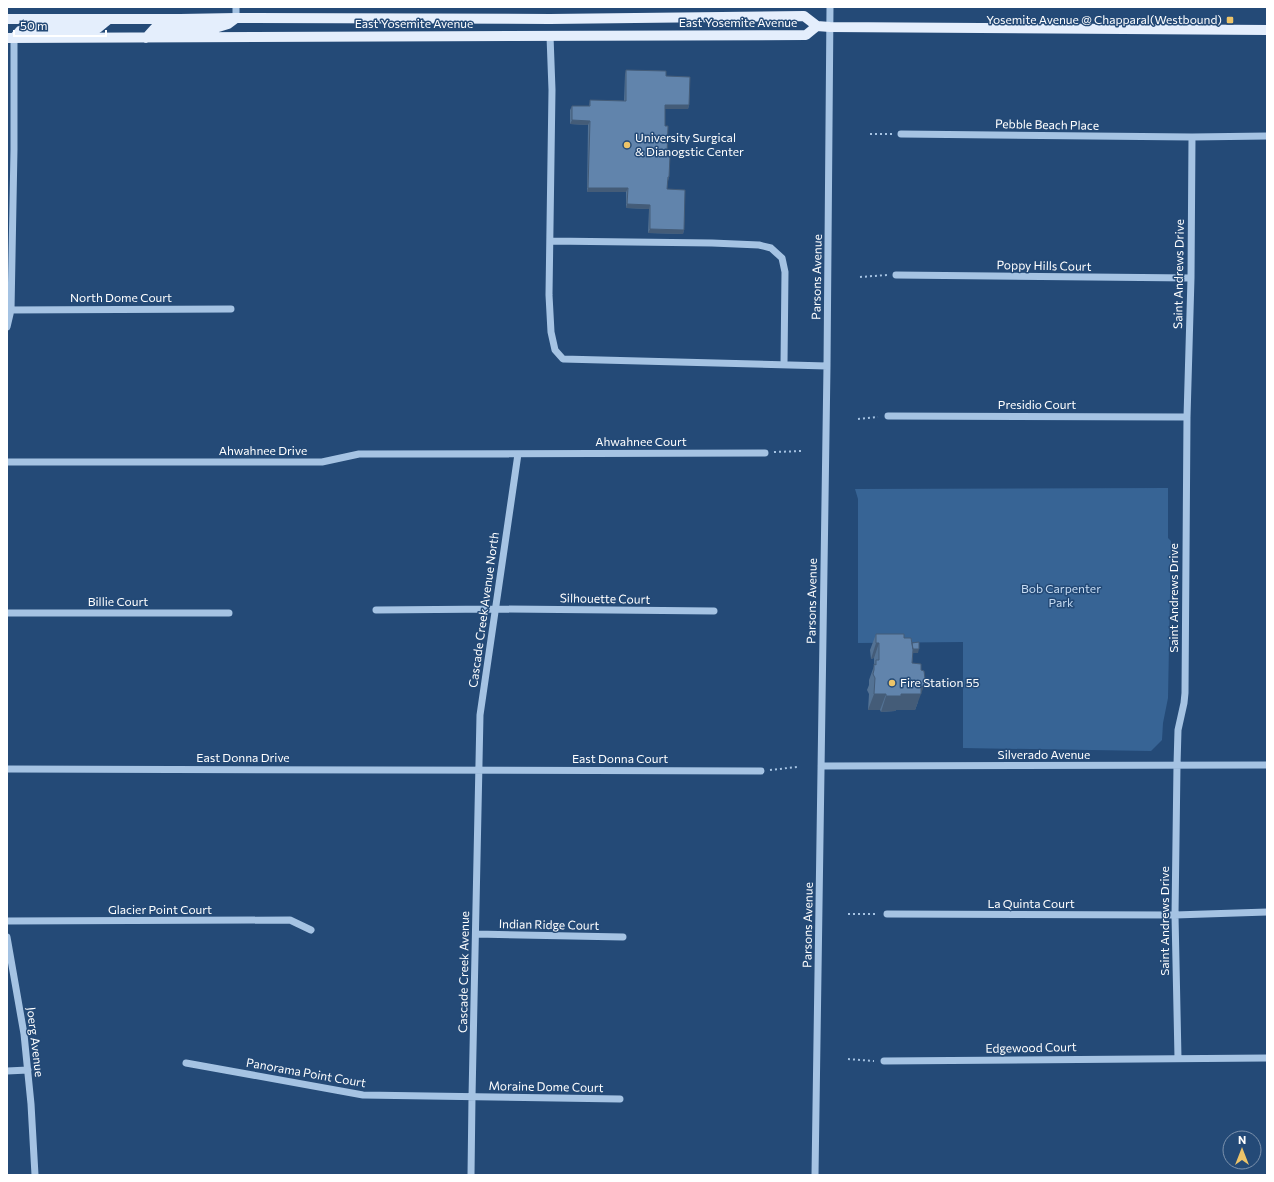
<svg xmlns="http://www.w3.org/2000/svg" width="1274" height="1182" viewBox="0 0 1274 1182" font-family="Commissioner,sans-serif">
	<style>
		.green { fill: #376495 }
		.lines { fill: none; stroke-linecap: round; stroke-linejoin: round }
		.path { stroke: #a5c3e3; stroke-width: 2; stroke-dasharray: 2 3; stroke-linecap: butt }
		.minor { stroke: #a5c3e3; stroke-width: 7 }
		.major { stroke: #e4eefc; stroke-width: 10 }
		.wall { fill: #537294 }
		.shaded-wall { fill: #445c78 }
		.building { fill: #6184ac; stroke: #445c78 }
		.poi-dot { fill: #edc469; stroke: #244a77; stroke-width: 1.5 }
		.labels { text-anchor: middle; stroke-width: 3; stroke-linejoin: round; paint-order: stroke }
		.poi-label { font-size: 12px; fill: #fff; stroke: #244a77; text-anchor: start }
		.street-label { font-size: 12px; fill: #fff; stroke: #244a77 }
		.park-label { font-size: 12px; fill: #c7dcf3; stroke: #244a77 }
	</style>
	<rect width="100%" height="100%" fill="#244a77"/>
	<path class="green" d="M1168,488V538L1171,541L1168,698L1163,723L1162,740L1151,751L963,748V642L858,643V499L855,489Z"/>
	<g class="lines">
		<path class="path" d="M870,134H892
			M860,277L887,275
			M858,419L878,417
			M774,452L802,451
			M770,770L797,767
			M848,914H878
			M848,1059L874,1061"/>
		<path class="minor" d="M236,18V7
			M550,36L552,90L549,295L551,332L555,350L563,359L827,366
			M901,134L1192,137L1267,136
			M550,241L712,243L759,245L771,248L782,258L785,272L784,364
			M896,275L1191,278
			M7,310L231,309
			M7,327L11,310L14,149V38
			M888,416L1187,417
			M7,462H322L359,454L765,453
			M376,610L496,609L714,611
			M7,613H229
			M821,766L1267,765
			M7,769L761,771
			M887,914L1175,915L1267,912
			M7,921L290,920L311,930
			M476,934L623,937
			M7,937L24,1034L31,1104L35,1175
			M1178,1058L1175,915L1177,765L1178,730L1184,703L1185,693L1187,417L1191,278L1192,137
			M884,1061L1267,1058
			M186,1063L363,1095L620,1099
			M7,1071L28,1070
			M471,1175L472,1097L480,715L518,454
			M815,1175L827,366L830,7"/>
		<path class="major" d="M7,19H180L236,18L550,19L804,16L817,26L830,27L1267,30
			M7,38L806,35L817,26
			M14,38L20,31L35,28H98L109,19
			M146,38L155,28H215L228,24L236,18"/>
	</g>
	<path class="wall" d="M626,70L666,76L689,105L688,109H665V126L669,177L668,181H667V189L684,230L683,234L648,233L649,209L626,208V192H587L588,125L570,124V110L572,106H589L590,100L624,101L625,74Z
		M876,634L904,638L912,643L918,653H913L912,663L918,702L915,710H896L895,711L881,712L880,710H868L869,694L867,690L869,685V680L874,666V658L871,659L870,650Z"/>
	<path class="shaded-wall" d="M665,105H689L688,109H664Z
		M572,120L590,121L588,125L570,124Z
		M588,188H628L626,192H587Z
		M627,204L650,205L649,209L626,208Z
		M650,229L684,230L683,234L648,233Z
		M876,643H879L874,658L871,659Z
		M912,649H919L918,653H911Z
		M924,686L915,710H896L895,711L881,712L886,696L901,694L921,687Z
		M874,694H886L880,710H868Z"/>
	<path class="building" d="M626,70L666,71V76L690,77L689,105H665V126H668L667,156H670L669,177H668L667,189L685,190L684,230L650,229V205L627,204L628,188H588L590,121L572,120V106H590V100L626,101Z
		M876,634H904V638H911L913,650L912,663L921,664V670L924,671L925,679L924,686L921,687V694H901V696H886V694H874L875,678L873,674L874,670V664L876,665V660H879V643H876Z
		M919,642V649H913L912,643Z"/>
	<g class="poi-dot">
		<rect x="1226" y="16" width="8" height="8" rx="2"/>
		<circle cx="627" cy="145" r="4"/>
		<circle cx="892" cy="683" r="4"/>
	</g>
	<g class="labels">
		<g class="poi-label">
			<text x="1222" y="24" text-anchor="end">Yosemite Avenue @ Chapparal(Westbound)</text>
			<text x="635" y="142">University Surgical<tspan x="635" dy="14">&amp; Dianogstic Center</tspan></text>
			<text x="900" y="687">Fire Station 55</text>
		</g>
		<g class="street-label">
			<text x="738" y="27">East Yosemite Avenue</text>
			<text x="414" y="28">East Yosemite Avenue</text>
			<text transform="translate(1047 125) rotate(1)" y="4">Pebble Beach Place</text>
			<text transform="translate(1044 266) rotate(1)" y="4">Poppy Hills Court</text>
			<text transform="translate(1179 274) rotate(-89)" y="4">Saint Andrews Drive</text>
			<text transform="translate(817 277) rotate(-89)" y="4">Parsons Avenue</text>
			<text x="121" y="302">North Dome Court</text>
			<text x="1037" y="409">Presidio Court</text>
			<text x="641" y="446">Ahwahnee Court</text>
			<text x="263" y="455">Ahwahnee Drive</text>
			<text transform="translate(1174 598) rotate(-90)" y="4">Saint Andrews Drive</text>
			<text transform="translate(605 599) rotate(1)" y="4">Silhouette Court</text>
			<text transform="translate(812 601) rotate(-89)" y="4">Parsons Avenue</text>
			<text x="118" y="606">Billie Court</text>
			<text transform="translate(484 610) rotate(-82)" y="4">Cascade Creek Avenue North</text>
			<text x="1044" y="759">Silverado Avenue</text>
			<text x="243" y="762">East Donna Drive</text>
			<text x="620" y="763">East Donna Court</text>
			<text x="1031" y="908">La Quinta Court</text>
			<text x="160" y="914">Glacier Point Court</text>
			<text transform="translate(1165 921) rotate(-90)" y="4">Saint Andrews Drive</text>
			<text transform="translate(549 925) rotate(1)" y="4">Indian Ridge Court</text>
			<text transform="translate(808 925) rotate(-89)" y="4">Parsons Avenue</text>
			<text transform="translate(464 972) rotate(-89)" y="4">Cascade Creek Avenue</text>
			<text transform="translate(35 1042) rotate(83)" y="4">Joerg Avenue</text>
			<text transform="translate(1031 1048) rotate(-1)" y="4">Edgewood Court</text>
			<text transform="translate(306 1073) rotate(10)" y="4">Panorama Point Court</text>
			<text transform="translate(546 1087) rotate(1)" y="4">Moraine Dome Court</text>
		</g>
		<g class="park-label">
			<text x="1061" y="593">Bob Carpenter<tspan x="1061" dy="14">Park</tspan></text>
		</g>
	</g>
	<rect width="1274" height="1182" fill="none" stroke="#ffffff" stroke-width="16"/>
	<g transform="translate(1242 1150)"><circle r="19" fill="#244a77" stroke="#7c92ad"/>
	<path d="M0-3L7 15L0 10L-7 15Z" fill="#edc469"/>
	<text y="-6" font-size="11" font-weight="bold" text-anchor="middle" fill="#ffffff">N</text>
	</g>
	<path d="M14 30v6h92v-6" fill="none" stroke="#ffffff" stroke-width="2"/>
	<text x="20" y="30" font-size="12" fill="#ffffff" stroke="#244a77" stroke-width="3" paint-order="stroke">50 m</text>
</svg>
